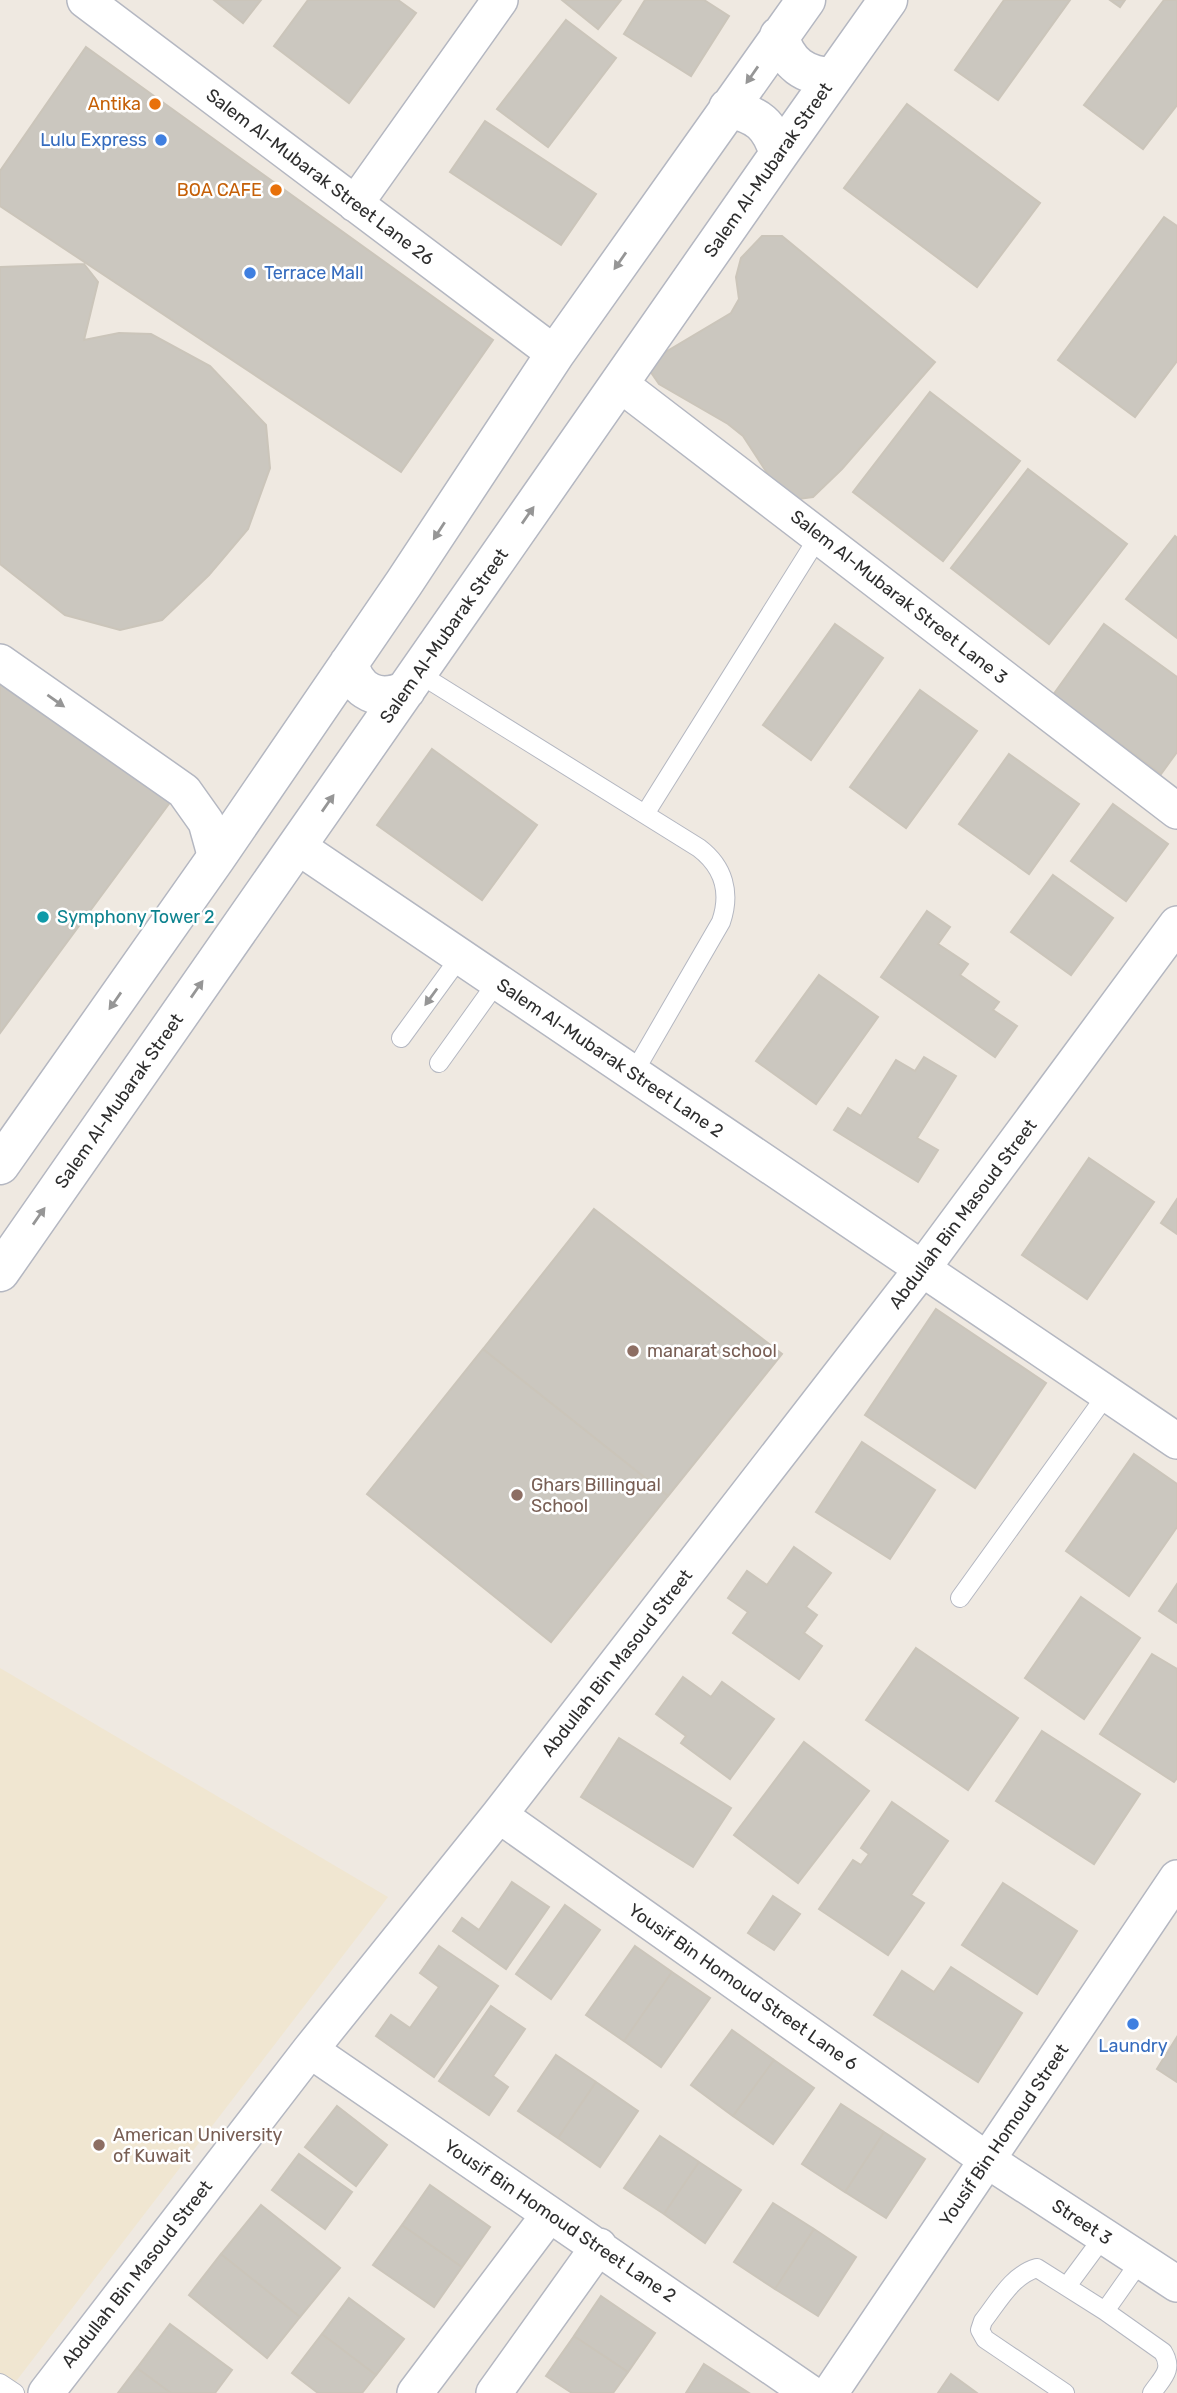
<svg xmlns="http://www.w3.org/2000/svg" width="1177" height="2393" viewBox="0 0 1177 2393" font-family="Rubik,sans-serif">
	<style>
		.education { fill: #f0e6d1 }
		.building { fill: #cbc7bf; stroke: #cbc5ba; stroke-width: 2 }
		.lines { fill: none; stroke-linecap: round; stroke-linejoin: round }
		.service-casing { stroke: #b4b7c1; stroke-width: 20 }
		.minor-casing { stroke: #b4b7c1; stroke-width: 38 }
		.secondary-casing { stroke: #b4b7c1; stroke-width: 41 }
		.service { stroke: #fff; stroke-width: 18 }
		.minor { stroke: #fff; stroke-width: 35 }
		.secondary { stroke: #fff; stroke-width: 38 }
		.oneway { fill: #969696 }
		.food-dot { fill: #e8710a; stroke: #fff; stroke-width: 2.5 }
		.shop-dot { fill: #3f7fe0; stroke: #fff; stroke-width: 2.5 }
		.culture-dot { fill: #0f9aa8; stroke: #fff; stroke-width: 2.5 }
		.education-dot { fill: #8d6e63; stroke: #fff; stroke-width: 2.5 }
		.labels { text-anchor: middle; stroke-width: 5; stroke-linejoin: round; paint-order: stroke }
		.food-label { font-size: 18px; fill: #c56008; stroke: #fff; text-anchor: end }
		.shop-label { font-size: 18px; fill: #366cbe; stroke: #fff; text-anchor: end }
		.street-label { font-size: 18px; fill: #2e2e2e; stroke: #fff }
		.culture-label { font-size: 18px; fill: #0d838f; stroke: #fff; text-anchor: start }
		.education-label { font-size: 18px; fill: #785e54; stroke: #fff; text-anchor: start }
	</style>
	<rect width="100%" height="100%" fill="#efe9e1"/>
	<path class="education" d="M0,1668L388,1897L7,2393H0Z"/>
	<path class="building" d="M214,0H261L243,23Z
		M308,0H398L416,13L349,103L274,46Z
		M562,0H621L598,29Z
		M645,0H704L729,16L691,76L624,34Z
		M1004,0H1070L998,100L955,70Z
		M1110,0H1125L1120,7Z
		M1164,0H1177V105L1143,149L1084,105Z
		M566,20L616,58L548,147L497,109Z
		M86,47L493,340L401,472L0,206V171Z
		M907,104L1040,203L977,287L844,188Z
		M485,121L596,194L561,245L450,172Z
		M1164,217L1177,226V361L1135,417L1058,360Z
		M762,236H782L935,362L842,469L813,497L791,500L777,488L743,436L728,424L659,384L650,371L659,356L731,313L739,299L736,277L741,258Z
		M84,264L98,282L84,340L119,333L151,334L210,366L266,425L270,468L248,529L209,575L162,620L120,630L65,615L0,564V267Z
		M930,392L1020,461L943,561L853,492Z
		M1028,469L1127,544L1049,644L951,568Z
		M1175,536L1177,538V638L1126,599Z
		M835,624L883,658L811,760L763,725Z
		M1104,624L1177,677V752L1161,774L1053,695Z
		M0,683L171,801L0,1033Z
		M920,690L977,731L906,828L850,787Z
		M432,749L537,825L482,900L377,825Z
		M1009,754L1079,804L1029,874L959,824Z
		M1113,804L1168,844L1126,901L1071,861Z
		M1053,875L1113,918L1071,975L1011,932Z
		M927,911L950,927L938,944L968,964L960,975L999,1002L993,1010L1017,1026L995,1057L881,977Z
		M819,975L878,1017L816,1104L756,1061Z
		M924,1057L956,1076L917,1138L938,1150L918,1182L834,1130L848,1108L861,1116L896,1060L915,1071Z
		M1089,1158L1154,1202L1087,1299L1022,1255Z
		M1177,1199V1234L1161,1223Z
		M594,1209L782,1354L668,1496L483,1349Z
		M936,1309L1046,1383L975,1488L865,1415Z
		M483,1349L668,1496L551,1642L367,1494Z
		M862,1442L935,1490L890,1559L816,1512Z
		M1134,1454L1177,1484V1527L1129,1596L1066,1551Z
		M794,1547L831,1573L806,1607L817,1615L804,1633L822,1646L799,1679L733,1633L748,1612L728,1598L747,1571L767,1585Z
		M1177,1584V1623L1159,1611Z
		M1081,1597L1140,1638L1084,1719L1025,1678Z
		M916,1648L1018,1718L968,1790L866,1720Z
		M1152,1654L1177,1669V1778L1174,1782L1100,1734Z
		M683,1677L711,1697L722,1682L774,1719L730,1779L681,1743L686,1736L656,1714Z
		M1042,1731L1140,1794L1094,1864L996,1801Z
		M619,1738L731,1808L693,1867L581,1797Z
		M804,1742L869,1791L798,1883L734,1835Z
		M892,1802L948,1841L911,1895L924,1903L888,1955L819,1909L853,1860L861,1865L869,1854L861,1848Z
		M512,1882L549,1907L506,1969L453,1931L462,1918L479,1930Z
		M1003,1883L1077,1931L1037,1994L962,1945Z
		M773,1896L800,1914L774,1950L748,1933Z
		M565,1905L600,1930L551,1999L516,1974Z
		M439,1946L498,1986L434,2077L376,2036L391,2015L410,2028L439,1987L420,1973Z
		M635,1946L672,1972L624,2041L586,2015Z
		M951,1967L1022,2013L978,2082L874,2015L902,1971L934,1992Z
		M672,1972L710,1998L661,2067L624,2041Z
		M491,2006L525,2029L493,2076L508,2087L489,2115L439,2081Z
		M732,2030L774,2060L733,2116L691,2085Z
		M1177,2037V2082L1157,2069Z
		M556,2055L596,2082L558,2138L518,2111Z
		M774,2060L814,2088L773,2144L733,2116Z
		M596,2082L638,2111L600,2167L558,2138Z
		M841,2104L884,2132L845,2192L802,2164Z
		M337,2106L387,2145L356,2186L305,2147Z
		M884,2132L925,2159L886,2218L845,2192Z
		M660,2136L699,2162L664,2214L624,2188Z
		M299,2154L352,2192L325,2229L272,2190Z
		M699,2162L741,2190L705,2243L664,2214Z
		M430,2185L490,2227L462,2267L402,2225Z
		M773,2203L814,2229L775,2289L734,2262Z
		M261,2205L340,2268L300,2317L221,2254Z
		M402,2225L462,2267L434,2307L373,2265Z
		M814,2229L856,2257L818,2316L775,2289Z
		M221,2254L300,2317L267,2358L189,2295Z
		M601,2296L655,2333L628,2372L574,2336Z
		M349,2298L404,2339L376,2375L322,2334Z
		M170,2324L232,2370L215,2393H171L137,2368Z
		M322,2334L376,2375L362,2393H318L292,2373Z
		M574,2336L628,2372L613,2393H572L546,2376Z
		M704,2364L749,2393H686Z
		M137,2368L171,2393H118Z
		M951,2374L977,2393H938Z"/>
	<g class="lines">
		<g class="service-casing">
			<path id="service" d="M418,673L699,848C724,867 731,893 721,922L633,1074
				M645,814L819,536
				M401,1038L460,957
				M439,1063L497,982
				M960,1598L1107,1394
				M1067,2286L1104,2236
				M1105,2311L1141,2260
				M0,2383L15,2393
				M1065,2393L985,2339L980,2330L983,2321C998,2302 1012,2275 1037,2268L1105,2311L1163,2352C1174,2370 1162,2378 1152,2393"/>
		</g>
		<g class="minor-casing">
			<path id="minor" d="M85,0L555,354
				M355,204L500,0
				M620,384L1177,811
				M0,662L184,791L206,822L216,858
				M297,846L1177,1441
				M499,1815L987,2160L1177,2284
				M310,2050L810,2393
				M46,2393L310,2050L499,1815L922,1269L1177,924
				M415,2393L549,2215
				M494,2393L599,2246
				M830,2393L1177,1878"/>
		</g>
		<g class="secondary-casing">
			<path id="secondary" d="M779,36C788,64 804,76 833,77
				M728,108C758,115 770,124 779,154
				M349,663C356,692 379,703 406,690
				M0,1165L216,858L404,583L555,354L806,0
				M0,1272L779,154L888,0"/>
		</g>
		<use href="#service" class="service"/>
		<use href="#minor" class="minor"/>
		<use href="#secondary" class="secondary"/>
	</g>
	<defs><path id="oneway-solid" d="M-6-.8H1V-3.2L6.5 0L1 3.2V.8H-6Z" transform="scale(1.75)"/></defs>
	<g class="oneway">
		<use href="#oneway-solid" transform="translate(752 75) rotate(125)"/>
		<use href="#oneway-solid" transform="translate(620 261) rotate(125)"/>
		<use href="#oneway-solid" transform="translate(528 515) rotate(-55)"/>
		<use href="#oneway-solid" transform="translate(439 531) rotate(123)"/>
		<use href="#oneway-solid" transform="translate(56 701) rotate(35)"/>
		<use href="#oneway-solid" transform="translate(328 803) rotate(-55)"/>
		<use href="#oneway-solid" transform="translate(197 989) rotate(-55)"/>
		<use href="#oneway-solid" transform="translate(431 997) rotate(126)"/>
		<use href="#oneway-solid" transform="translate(115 1001) rotate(125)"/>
		<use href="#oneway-solid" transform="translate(39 1216) rotate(-55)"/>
	</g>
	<g class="food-dot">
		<circle cx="155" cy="104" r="7"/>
		<circle cx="276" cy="190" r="7"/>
	</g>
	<g class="shop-dot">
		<circle cx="161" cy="140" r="7"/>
		<circle cx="250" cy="273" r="7"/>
		<circle cx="1133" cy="2024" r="7"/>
	</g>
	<circle class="culture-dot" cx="43" cy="917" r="7"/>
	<g class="education-dot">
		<circle cx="633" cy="1351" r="7"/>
		<circle cx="517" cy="1495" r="7"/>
		<circle cx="99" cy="2145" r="7"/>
	</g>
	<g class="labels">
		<g class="food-label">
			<text x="141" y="110">Antika</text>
			<text x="262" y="196">BOA CAFE</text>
		</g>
		<g class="shop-label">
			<text x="147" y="146">Lulu Express</text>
			<text x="264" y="279" text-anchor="start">Terrace Mall</text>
			<text x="1133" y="2052" text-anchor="middle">Laundry</text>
		</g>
		<g class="street-label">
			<text transform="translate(768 170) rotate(-55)" y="6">Salem Al-Mubarak Street</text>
			<text transform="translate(320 177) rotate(37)" y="6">Salem Al-Mubarak Street Lane 26</text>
			<text transform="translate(899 597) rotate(38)" y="6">Salem Al-Mubarak Street Lane 3</text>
			<text transform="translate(444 636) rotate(-55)" y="6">Salem Al-Mubarak Street</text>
			<text transform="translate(610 1058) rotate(34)" y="6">Salem Al-Mubarak Street Lane 2</text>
			<text transform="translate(119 1101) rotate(-55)" y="6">Salem Al-Mubarak Street</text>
			<text transform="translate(963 1214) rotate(-53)" y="6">Abdullah Bin Masoud Street</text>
			<text transform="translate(617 1663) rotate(-52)" y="6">Abdullah Bin Masoud Street</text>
			<text transform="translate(743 1987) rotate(35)" y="6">Yousif Bin Homoud Street Lane 6</text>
			<text transform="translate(1004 2135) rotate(-56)" y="6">Yousif Bin Homoud Street</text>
			<text transform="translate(560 2221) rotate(34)" y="6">Yousif Bin Homoud Street Lane 2</text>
			<text transform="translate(1082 2222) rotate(33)" y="6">Street 3</text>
			<text transform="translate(137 2274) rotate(-52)" y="6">Abdullah Bin Masoud Street</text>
		</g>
		<g class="culture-label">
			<text x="57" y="923">Symphony Tower 2</text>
		</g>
		<g class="education-label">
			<text x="647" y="1357">manarat school</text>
			<text x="531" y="1491">Ghars Billingual<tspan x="531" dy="21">School</tspan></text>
			<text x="113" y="2141">American University<tspan x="113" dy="21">of Kuwait</tspan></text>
		</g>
	</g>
</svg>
